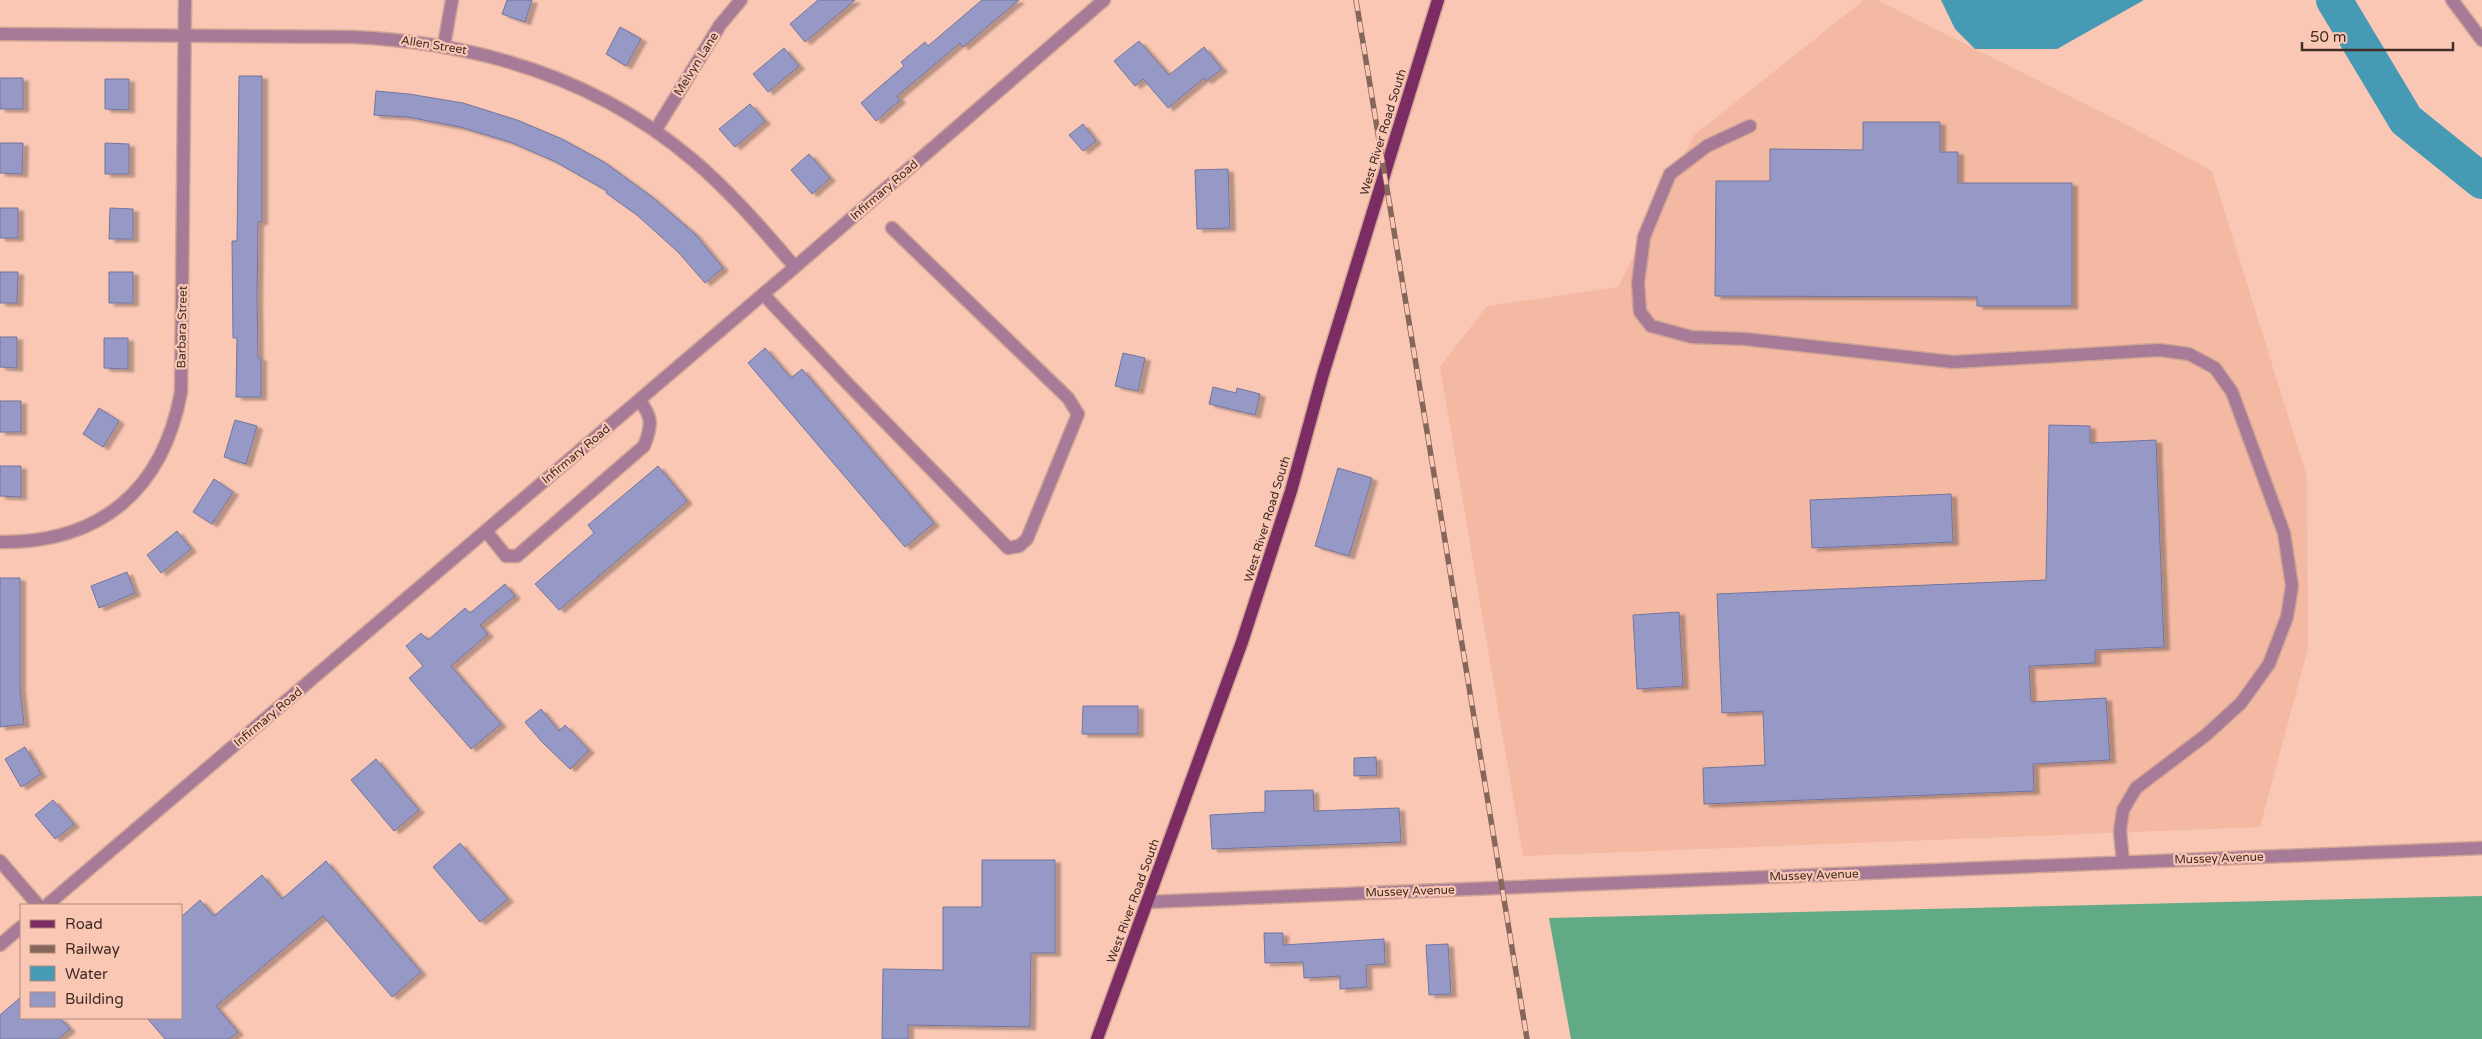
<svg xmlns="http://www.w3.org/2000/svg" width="2482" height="1039" viewBox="0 0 2482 1039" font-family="'Varela Round',sans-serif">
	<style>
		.built { fill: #f3b9a3 }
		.forest { fill: #62a986 }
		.water { fill: #469ab4 }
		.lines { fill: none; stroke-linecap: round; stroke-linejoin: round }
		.river { stroke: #469ab4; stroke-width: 36 }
		.building { fill: #9699c5; stroke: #72759e; filter: url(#shadow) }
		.minor-casing { stroke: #d1a595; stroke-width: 15 }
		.major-casing { stroke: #d1a595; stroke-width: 15 }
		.minor { stroke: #a77b97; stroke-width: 12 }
		.major { stroke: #7a2c63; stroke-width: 12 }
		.rail-casing { stroke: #85665a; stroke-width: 5.5 }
		.rail { stroke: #fac7b4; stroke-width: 4; stroke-dasharray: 11; stroke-linecap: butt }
		.labels { text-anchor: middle; stroke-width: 4.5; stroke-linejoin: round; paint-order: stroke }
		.street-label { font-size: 12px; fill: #402d25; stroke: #fac7b4 }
	</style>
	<defs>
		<filter id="shadow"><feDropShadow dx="5.5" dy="3" stdDeviation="1" flood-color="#0004"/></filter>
	</defs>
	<rect width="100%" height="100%" fill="#fac7b4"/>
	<path class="built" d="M1864,0H1877L2131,127L2212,171L2307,477L2308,648L2260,827L1523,856L1440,367L1487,306L1618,287L1694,135Z"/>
	<path class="forest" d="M2482,896V1039H1571L1549,918Z"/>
	<path class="water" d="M1941,0H2144L2057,49H1975L1955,29Z"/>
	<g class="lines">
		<path class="river" d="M2334,0L2406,120L2482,181"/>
	</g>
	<path class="building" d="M507,0H532L525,22L502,14Z
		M818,0H855L805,42L790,24Z
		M982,0H1019L963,47L960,43L897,96L900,100L876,121L861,103L904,66L901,62L925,42L928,46Z
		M620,27L641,39L626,66L606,54Z
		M1139,41L1169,75L1204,47L1222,69L1206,81L1204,78L1168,108L1143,79L1135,86L1114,61Z
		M784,48L799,66L768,92L753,74Z
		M239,76H262V222H258L257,299L258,358H261V397H236L237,338H233L232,241H237Z
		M0,78H23V109H0Z
		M105,79H129V110L105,109Z
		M376,91L409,94L463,103L517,120L562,139L604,162L652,197L695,234L723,268L705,283L679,253L637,215L606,193L607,191L554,161L510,142L460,127L408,117L374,115Z
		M750,104L765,121L735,147L719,129Z
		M1863,122H1940V152H1958V183H2072V306H1977V297L1715,296L1716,181H1770V149L1863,150Z
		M1083,124L1096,141L1083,151L1069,135Z
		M0,143H23L22,174L0,173Z
		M105,143L129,144V174H105Z
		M809,154L830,178L812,194L791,170Z
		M1228,169L1230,228L1197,229L1195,170Z
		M0,208H18V238H0Z
		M110,208L133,209V239H109Z
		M0,272H18L17,303H0Z
		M109,272H133V303H109Z
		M0,337H17V368L0,367Z
		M104,338H128V369L104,368Z
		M765,348L791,378L802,369L934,523L905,547L748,363Z
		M1123,353L1145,358L1138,391L1115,386Z
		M1213,387L1236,393L1237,388L1260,394L1255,415L1209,404Z
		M0,401H21V432H0Z
		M99,408L119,421L103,447L83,434Z
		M235,420L257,426L246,464L224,457Z
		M2049,425L2090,426V443L2156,440L2164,647L2095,650V663L2029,666L2031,702L2106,698L2110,760L2033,764L2034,791L1704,804L1703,768L1765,765L1763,711L1722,713L1717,594L2046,580Z
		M0,466H21V497L0,496Z
		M658,466L687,501L559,610L535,584L594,533L588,525Z
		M1338,468L1372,478L1349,556L1315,546Z
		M214,479L233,492L212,524L193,512Z
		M1951,494L1953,542L1812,548L1810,500Z
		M177,531L191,549L161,573L147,555Z
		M127,572L135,593L99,608L91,586Z
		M0,578H20V689L24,724L0,727Z
		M505,584L515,596L480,625L488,634L451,666L501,724L471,749L409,678L423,666L406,646L421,633L428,640L465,608L470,613Z
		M1679,612L1683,686L1637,689L1633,615Z
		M1083,706H1138V734H1082Z
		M541,709L559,731L565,725L589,750L570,769L541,741L525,722Z
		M25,747L41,774L21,787L5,759Z
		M1376,757L1377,775L1354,776V758Z
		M376,759L419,810L394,831L351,780Z
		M1313,790L1314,811L1399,808L1401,842L1212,849L1210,815L1265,812V791Z
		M53,800L74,824L55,839L35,815Z
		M460,843L508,899L480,922L433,867Z
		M982,860H1055V953H1031L1030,1027L908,1025V1039H882L883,969L943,970V907H982Z
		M326,861L421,972L392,997L323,916L216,1006L238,1032L229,1039H165L147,1018H181V917L200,900L214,916L262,875L282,899Z
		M1264,933H1283V945L1384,939L1385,964L1366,965L1367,987L1340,989V976L1304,978L1303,962L1265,963Z
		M1448,944L1451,994L1429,995L1426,945Z
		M21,997V1018H60L70,1029L58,1039H0V1015Z"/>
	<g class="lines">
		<g class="minor-casing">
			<path id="minor" d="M2452,0L2482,40
				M0,34L354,37C478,43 597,78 693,160C731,192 763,230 795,267
				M444,45L452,0
				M1750,126L1707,146L1670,174L1644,237L1638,283L1640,312L1651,326L1692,337L1745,339L1953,362L2159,350L2189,354L2215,368L2232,392L2284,533L2292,586L2287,617L2269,664L2241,703L2206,735L2136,788L2123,810L2120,831L2123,862
				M655,131L720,25L741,0
				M763,294L848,384L1008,548L1019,546L1027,539L1078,414L1068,398L892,228
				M486,531L506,556H517L644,446C652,426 653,417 639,400
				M0,542C101,543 163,490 181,392L185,0
				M0,861L38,905
				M1147,902L2482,848
				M47,905L795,267L1104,0
				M0,945L21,927"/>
		</g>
		<g class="major-casing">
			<path id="major" d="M1097,1039L1242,642L1291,491L1323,374L1438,0"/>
		</g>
		<use href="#minor" class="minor"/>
		<use href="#major" class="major"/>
		<g class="rail-casing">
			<path id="rail" d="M1356,0L1527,1039"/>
		</g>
		<use href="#rail" class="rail"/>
	</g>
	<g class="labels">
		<g class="street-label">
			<text transform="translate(434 45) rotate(9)" y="4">Allen Street</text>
			<text transform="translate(696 64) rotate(-58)" y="4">Melvyn Lane</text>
			<text transform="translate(1383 132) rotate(-73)" y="4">West River Road South</text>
			<text transform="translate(884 190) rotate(-41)" y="4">Infirmary Road</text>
			<text transform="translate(182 327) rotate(-89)" y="4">Barbara Street</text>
			<text transform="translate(576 454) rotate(-40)" y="4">Infirmary Road</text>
			<text transform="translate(1267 519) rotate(-73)" y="4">West River Road South</text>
			<text transform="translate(268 717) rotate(-40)" y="4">Infirmary Road</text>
			<text transform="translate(2219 858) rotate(-2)" y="4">Mussey Avenue</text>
			<text transform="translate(1814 875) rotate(-2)" y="4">Mussey Avenue</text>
			<text transform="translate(1410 891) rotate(-2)" y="4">Mussey Avenue</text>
			<text transform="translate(1133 901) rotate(-70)" y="4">West River Road South</text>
		</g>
	</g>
	<rect x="20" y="904" width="162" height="115" fill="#fac7b4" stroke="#b0897b"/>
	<rect x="30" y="920" width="25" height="8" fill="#7a2c63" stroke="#b0897b"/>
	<text x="65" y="929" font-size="15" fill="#402d25">Road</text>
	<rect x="30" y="945" width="25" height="8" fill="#85665a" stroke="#b0897b"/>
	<text x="65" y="954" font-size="15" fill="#402d25">Railway</text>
	<rect x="30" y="966" width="25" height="15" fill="#469ab4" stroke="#b0897b"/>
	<text x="65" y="979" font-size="15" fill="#402d25">Water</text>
	<rect x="30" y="992" width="25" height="15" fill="#9699c5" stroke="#b0897b"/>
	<text x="65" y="1004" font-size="15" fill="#402d25">Building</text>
	<path d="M2302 42v8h151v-8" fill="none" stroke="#402d25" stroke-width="2.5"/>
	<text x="2310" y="42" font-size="15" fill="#402d25" stroke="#fac7b4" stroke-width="4" paint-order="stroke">50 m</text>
</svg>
